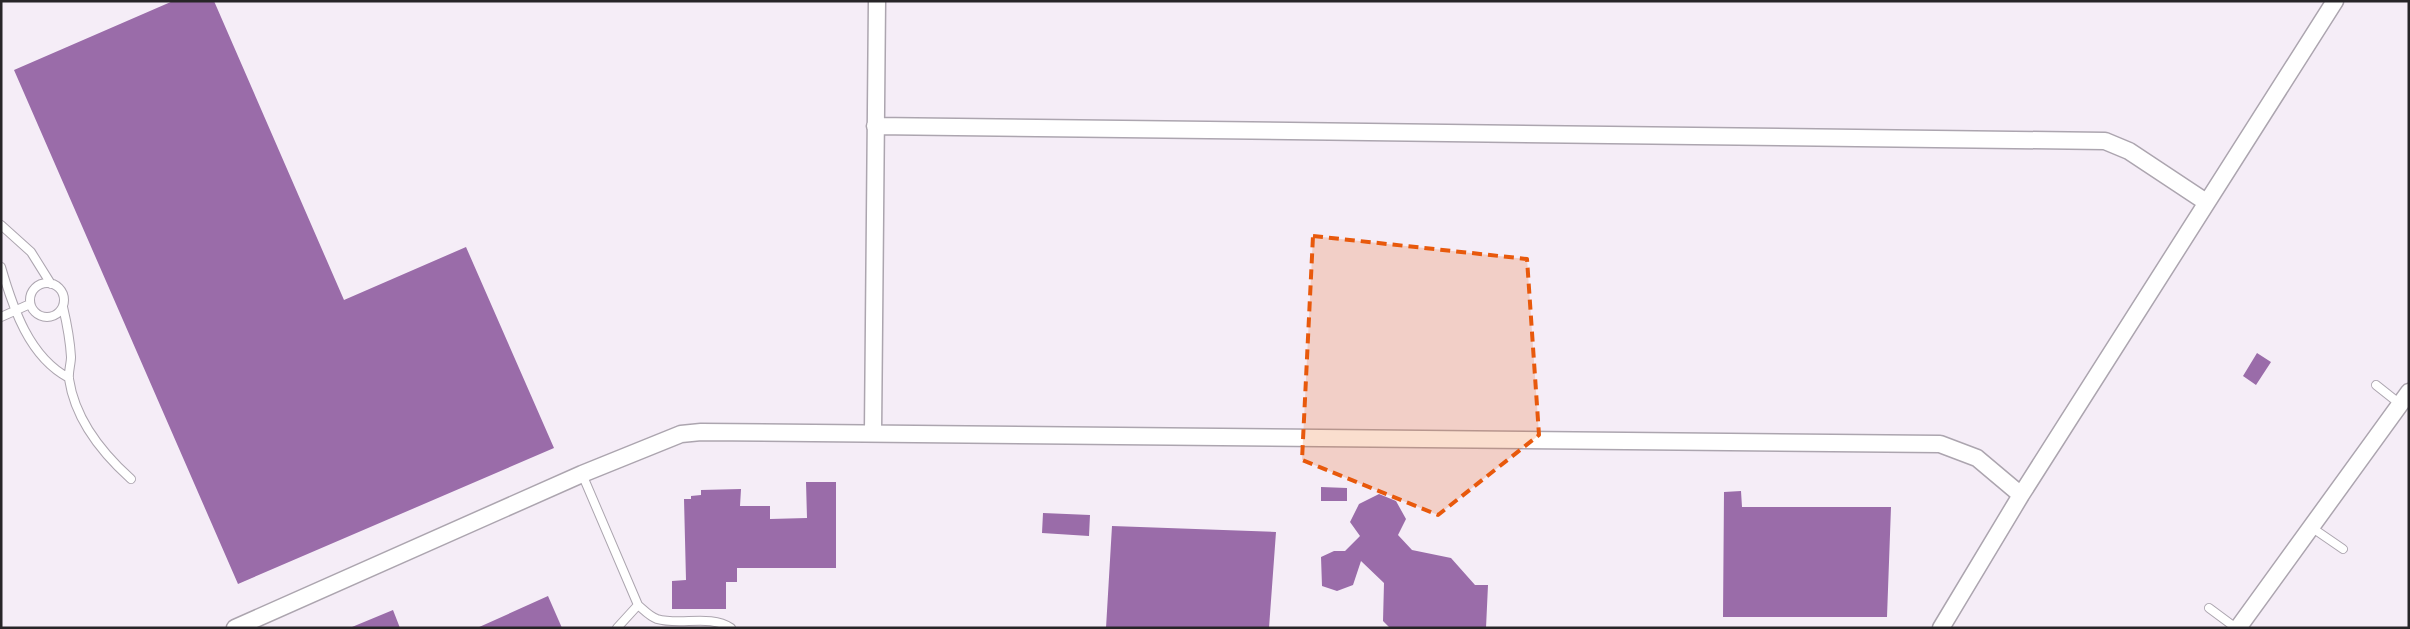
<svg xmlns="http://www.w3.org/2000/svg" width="2410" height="629" viewBox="0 0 2410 629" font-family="'PT Sans',sans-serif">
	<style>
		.building { fill: #9a6ca9 }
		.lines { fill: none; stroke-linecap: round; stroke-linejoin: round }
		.lane-casing { stroke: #aca5af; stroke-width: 10 }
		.street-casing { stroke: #aca5af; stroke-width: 19 }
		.lane { stroke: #fff; stroke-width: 8 }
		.street { stroke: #fff; stroke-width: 16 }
		.marked { fill: #e8590c; fill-opacity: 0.2; stroke: #e8590c; stroke-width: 4; stroke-dasharray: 10 6; stroke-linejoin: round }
	</style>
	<rect width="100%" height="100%" fill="#f5edf7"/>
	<path class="building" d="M173,1H214L344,300L466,247L554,448L238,584L14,70Z
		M2257,353L2271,362L2256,385L2243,376Z
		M806,482H836V568H737V582H726V609H672V581L686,580L684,499H691V496L701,495V490L741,489L740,506H770V519L807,518Z
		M1321,487L1347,488V501H1321Z
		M1741,491L1742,507H1891L1887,617H1723L1724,492Z
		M1379,494L1396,501L1406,519L1398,535L1412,550L1451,558L1475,585H1488L1486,628H1390L1383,621L1384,583L1361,561L1353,585L1337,591L1322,586L1321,557L1334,551H1345L1360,536L1350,522L1359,504Z
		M1043,513L1090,515L1089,536L1042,533Z
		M1112,526L1276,532L1269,628H1106Z
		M548,596L562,628H477Z
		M393,610L400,628H352V627Z"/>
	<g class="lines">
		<g class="lane-casing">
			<path id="lane" d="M1,225L31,252L51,284
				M1,267C13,308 29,357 69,378
				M30 300a17 17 0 1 1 34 0a17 17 0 1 1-34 0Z
				M63,307C67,324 70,339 71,357C71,364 68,372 69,379C75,419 102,453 131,479
				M1,317L30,304
				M2376,385L2400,404
				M582,474L638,605C644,610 649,616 657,619C680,626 710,614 731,628
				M2311,527L2343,549
				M2209,608L2236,628
				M617,628L638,605"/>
		</g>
		<g class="street-casing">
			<path id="street" d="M875,126L2105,141L2129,151L2206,202
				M873,432L877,1
				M235,628L582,474L681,434L701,432L1940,444L1977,458L2021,495
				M1941,628L2021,495L2335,1
				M2238,628L2409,392"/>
		</g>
		<use href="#lane" class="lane"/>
		<use href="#street" class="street"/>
	</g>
	<path class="marked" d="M1313,236L1527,259L1539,435L1438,515L1302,460Z"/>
	<rect width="2410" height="629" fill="none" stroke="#272528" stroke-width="5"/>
</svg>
